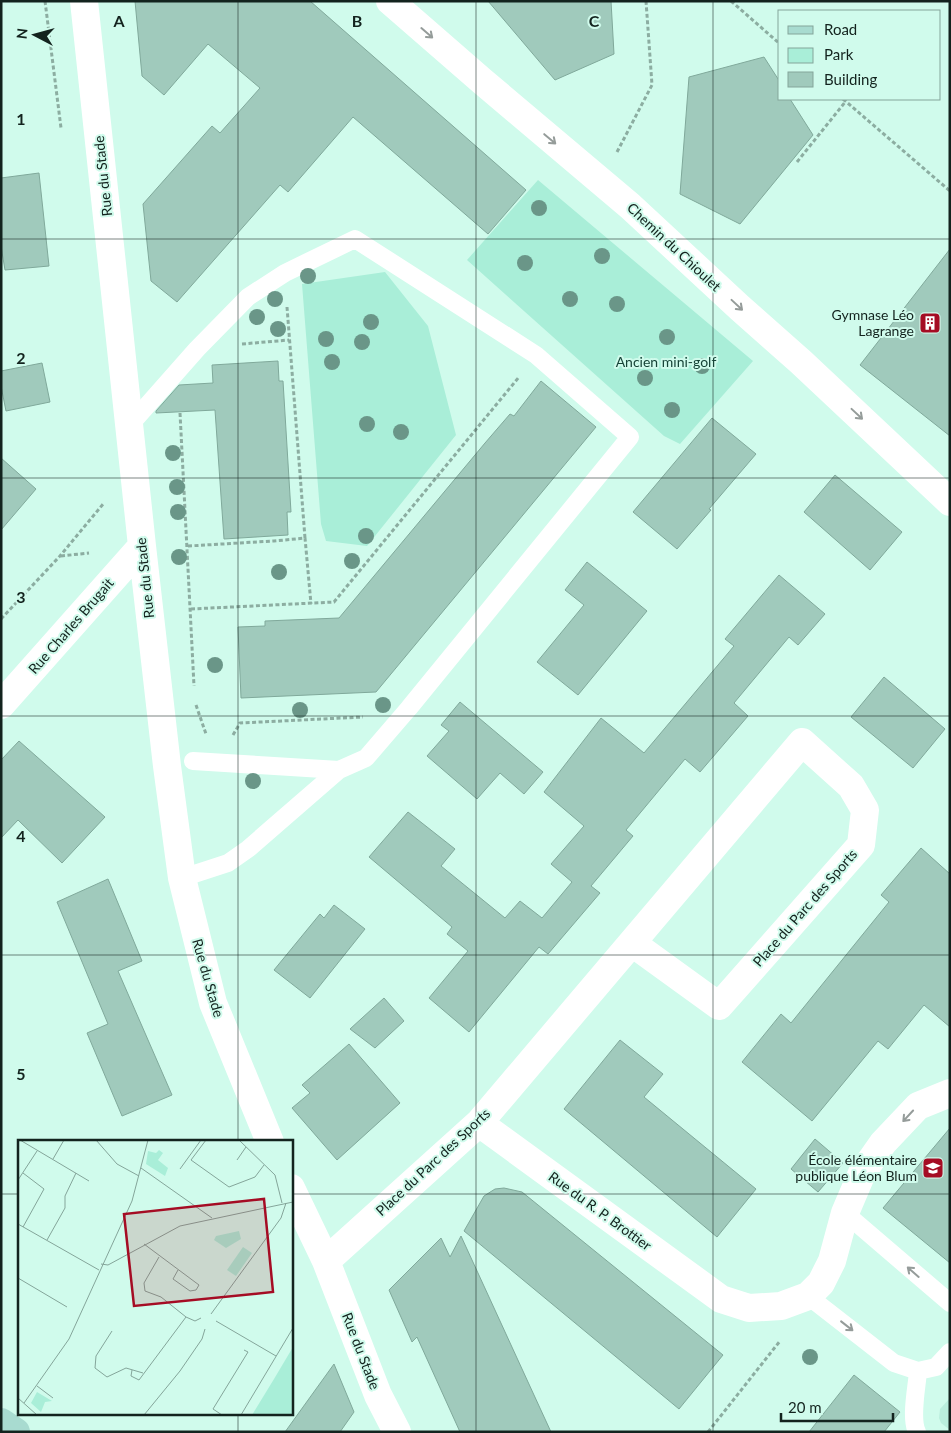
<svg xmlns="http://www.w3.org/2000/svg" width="951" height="1433" viewBox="0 0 951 1433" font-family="Lato,sans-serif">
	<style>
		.built { fill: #baeedd }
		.green { fill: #a9eed8 }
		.building { fill: #a0cabc; stroke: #80a99b }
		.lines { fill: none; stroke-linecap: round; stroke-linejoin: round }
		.path { stroke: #8cada1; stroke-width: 3; stroke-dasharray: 4 2.5; stroke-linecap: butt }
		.lane { stroke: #fff; stroke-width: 18 }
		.street { stroke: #fff; stroke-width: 28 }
		.secondary { stroke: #a8dbd0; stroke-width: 28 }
		.tree { fill: #6a9688 }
		.oneway { stroke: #959c9a }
		.grid { fill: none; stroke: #13231e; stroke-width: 1; stroke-opacity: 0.55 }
		.labels { text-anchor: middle; stroke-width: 4; stroke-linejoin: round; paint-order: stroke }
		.street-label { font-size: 14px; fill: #13231e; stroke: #d0fbec }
		.poi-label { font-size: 14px; fill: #13231e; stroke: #d0fbec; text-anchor: end }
		.park-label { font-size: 14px; fill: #164337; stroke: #d0fbec }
		.inset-road { fill: none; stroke: #84a59a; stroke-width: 1 }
		.view { fill: #a50c24; fill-opacity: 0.15; stroke: #a50c24; stroke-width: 2.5 }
		.inset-edge { fill: none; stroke: #13231e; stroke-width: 2.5 }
		.grid-label { font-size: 16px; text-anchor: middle; font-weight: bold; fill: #13231e; stroke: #d0fbec; stroke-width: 4; stroke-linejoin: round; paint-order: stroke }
	</style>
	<rect width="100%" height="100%" fill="#d0fbec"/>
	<path class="built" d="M950,1398V1430L941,1423L939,1418L940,1409Z"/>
	<path class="green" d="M538,180L753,361L680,444L664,436L467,260Z
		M385,272L428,326L456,435L367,546L326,541L321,524L302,284Z"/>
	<path class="building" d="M135,1H310L526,190L488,234L353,117L288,192L280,185L177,302L151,281L143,204L212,126L220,133L260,88L208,44L164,95L142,76Z
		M488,1H611L614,54L555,80Z
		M764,57L780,82V99H790L813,135L740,224L680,194L689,77Z
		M39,173L49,266L5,270L1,246V178Z
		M950,249V436L860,365Z
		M278,361L279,381H283L291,512H287L288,535L224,539L215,410L156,413V411L179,385L213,383L212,365Z
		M42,363L50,402L6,411L1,386V371Z
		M541,381L596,427L376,692L241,698L238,627L265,626V621L339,618L485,443L510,414L514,416Z
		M712,418L756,454L709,509L711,510L677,549L633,512Z
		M1,458L36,489L1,530Z
		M835,475L902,532L870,570L804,512Z
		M587,562L647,611L578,695L537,662L584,605L565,590Z
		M779,575L825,614L798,645L789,637L734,703L748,716L700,772L685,759L626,830L633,836L591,886L600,893L548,954L539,947L469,1032L429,998L468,951L447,934L452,927L369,857L408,812L455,849L441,866L505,918L520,901L542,918L572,882L551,864L584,826L544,792L601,718L644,753L734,646L725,639Z
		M884,677L945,729L913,768L851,717Z
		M460,702L543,772L524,794L500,773L477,799L427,756L449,731L441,725Z
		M19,741L105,817L62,863L18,820L1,838V760Z
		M921,848L950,874V1027L924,1005L888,1049L878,1041L812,1121L742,1062L781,1014L791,1023L889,902L881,895Z
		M108,879L142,961L118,971L172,1095L122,1116L87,1033L108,1024L57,902Z
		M334,905L365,929L310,998L274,970L320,914L324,918Z
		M384,998L404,1021L375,1048L350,1029Z
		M620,1040L663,1074L644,1097L756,1189L717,1237L564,1109Z
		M349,1044L400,1103L337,1160L292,1108L310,1093L302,1085Z
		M950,1128V1263L883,1208Z
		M815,1139L843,1163L818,1192L791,1169Z
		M504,1188L522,1192L723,1355L679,1409L464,1231L484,1196L495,1189Z
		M461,1236L528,1382L551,1432H460L417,1337L412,1342L389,1290L441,1238L450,1257Z
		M334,1364L354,1412L340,1432H285Z
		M854,1375L900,1412L884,1432H809Z"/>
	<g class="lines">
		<path class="path" d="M45,1L61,128
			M731,1L780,44
			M843,99L950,191
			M617,152L652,85L646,1
			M797,162L846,101
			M287,307L305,538
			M242,344L289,340
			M180,413L194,686
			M188,546L274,541L305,538L311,604
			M61,556L89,553
			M191,609L334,602L519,377
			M1,619L60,556L104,503
			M196,705L206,734
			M233,735L240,723L363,717
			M708,1432L780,1341"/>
		<path class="lane" d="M129,426L197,349L248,297L285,273L355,239L536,355L630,437L409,708L366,758L339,770L248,849L228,863L182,878
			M193,761L339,770
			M845,1213L950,1303
			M808,1296L894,1363L918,1371L936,1367L950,1352
			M917,1432C910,1418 917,1387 918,1371"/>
		<path class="street" d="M84,1L142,546L167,766L182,878L213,1003L270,1142
			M390,1L482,81L630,206L740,308L801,362L950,502
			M1,705L142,546
			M479,1123L721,1299L749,1308L781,1306L808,1296L821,1283L832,1261L845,1213L862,1173L883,1143L918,1106L950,1093
			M291,1188L326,1261L378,1395L397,1432
			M326,1261L479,1123L802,742L851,786L865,810L861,845L719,1006L632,943"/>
		<path class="secondary" d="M1,1422L16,1432"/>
	</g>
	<g class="tree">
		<circle cx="539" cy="208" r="8"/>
		<circle cx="602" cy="256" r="8"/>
		<circle cx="525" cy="263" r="8"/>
		<circle cx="308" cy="276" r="8"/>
		<circle cx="275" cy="299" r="8"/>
		<circle cx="570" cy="299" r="8"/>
		<circle cx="617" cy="304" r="8"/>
		<circle cx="257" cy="317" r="8"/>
		<circle cx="371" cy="322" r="8"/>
		<circle cx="278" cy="329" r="8"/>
		<circle cx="667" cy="337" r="8"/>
		<circle cx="326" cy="339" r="8"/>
		<circle cx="362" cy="342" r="8"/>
		<circle cx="332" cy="362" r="8"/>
		<circle cx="702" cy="366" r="8"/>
		<circle cx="645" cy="378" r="8"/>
		<circle cx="672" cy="410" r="8"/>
		<circle cx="367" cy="424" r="8"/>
		<circle cx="401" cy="432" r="8"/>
		<circle cx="173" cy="453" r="8"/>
		<circle cx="177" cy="487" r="8"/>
		<circle cx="178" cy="512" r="8"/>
		<circle cx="366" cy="536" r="8"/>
		<circle cx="179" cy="557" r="8"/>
		<circle cx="352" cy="561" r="8"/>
		<circle cx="279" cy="572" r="8"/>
		<circle cx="215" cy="665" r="8"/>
		<circle cx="383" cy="705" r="8"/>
		<circle cx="300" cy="710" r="8"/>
		<circle cx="253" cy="781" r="8"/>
		<circle cx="810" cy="1357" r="8"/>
	</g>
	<defs><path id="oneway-shaft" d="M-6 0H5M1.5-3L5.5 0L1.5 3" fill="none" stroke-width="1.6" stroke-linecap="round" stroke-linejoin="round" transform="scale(1.25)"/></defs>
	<g class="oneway">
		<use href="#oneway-shaft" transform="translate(427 33) rotate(41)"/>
		<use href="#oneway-shaft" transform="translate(550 139) rotate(40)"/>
		<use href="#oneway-shaft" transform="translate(737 305) rotate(43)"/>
		<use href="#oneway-shaft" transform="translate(857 414) rotate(43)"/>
		<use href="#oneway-shaft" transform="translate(908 1116) rotate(133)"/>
		<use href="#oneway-shaft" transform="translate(913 1272) rotate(-139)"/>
		<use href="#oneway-shaft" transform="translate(847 1326) rotate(38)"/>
	</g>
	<path class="grid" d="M238,1V1142M476,1V1432M713,1V1432M1,239H950M1,478H950M1,716H950M1,955H950M1,1194H19M291,1194H950M238,1414V1432"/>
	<defs>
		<g id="building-square" transform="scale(1.125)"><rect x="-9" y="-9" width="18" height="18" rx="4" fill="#a50c24" stroke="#d0fbec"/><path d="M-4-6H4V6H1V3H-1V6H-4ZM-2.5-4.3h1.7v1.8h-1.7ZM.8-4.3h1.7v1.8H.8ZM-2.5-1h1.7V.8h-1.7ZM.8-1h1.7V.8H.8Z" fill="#fff"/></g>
		<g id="school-square" transform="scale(1.125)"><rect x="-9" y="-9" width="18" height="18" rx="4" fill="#a50c24" stroke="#d0fbec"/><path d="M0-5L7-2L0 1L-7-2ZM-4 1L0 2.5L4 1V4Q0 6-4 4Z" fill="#fff"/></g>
	</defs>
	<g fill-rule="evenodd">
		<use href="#building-square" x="930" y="323"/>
		<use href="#school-square" x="933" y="1168"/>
	</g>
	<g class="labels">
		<g class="street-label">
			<text transform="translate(103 176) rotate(-96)" y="5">Rue du Stade</text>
			<text transform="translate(674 247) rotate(43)" y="5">Chemin du Chioulet</text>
			<text transform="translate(145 578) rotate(-96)" y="5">Rue du Stade</text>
			<text transform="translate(71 626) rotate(-49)" y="5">Rue Charles Brugait</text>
			<text transform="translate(805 908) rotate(-49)" y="5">Place du Parc des Sports</text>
			<text transform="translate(208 978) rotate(74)" y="5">Rue du Stade</text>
			<text transform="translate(433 1162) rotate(-43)" y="5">Place du Parc des Sports</text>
			<text transform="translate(600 1211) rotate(36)" y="5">Rue du R. P. Brottier</text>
			<text transform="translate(361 1351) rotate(69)" y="5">Rue du Stade</text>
		</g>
		<g class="poi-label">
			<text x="914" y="320">Gymnase Léo<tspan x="914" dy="16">Lagrange</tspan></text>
			<text x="917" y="1165">École élémentaire<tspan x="917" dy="16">publique Léon Blum</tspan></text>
		</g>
		<g class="park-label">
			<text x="666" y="367">Ancien mini-golf</text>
		</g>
	</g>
	<g transform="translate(18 1140)">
		<rect width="275" height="275" fill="#d0fbec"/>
		<path d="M141,10L145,13L140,20L150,28L147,36L128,24L130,11L138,13ZM221,91L223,99L208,108L196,100L198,96ZM225,107L234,113L218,136L209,130ZM275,207V275H234L256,239ZM19,252L34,261L27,262L23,272L13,263Z" fill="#a9eed8"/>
		<path class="inset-road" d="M2,0L71,41M78,0L99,24L121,36M188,0L173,20L211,47L237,37L246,25M221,0L257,35L264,63M35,19L46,0M219,20L228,7M123,28L194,78M162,29L183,0M5,33L26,49L5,87M0,40L19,11M0,84L81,130M29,100L47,68V56L58,33M126,104L181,145L178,150L172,151L155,139L160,130M141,117L126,143L127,151L143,157L168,177L177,181L183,178M83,124L90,125L162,86L275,62M0,138L49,167M193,174L263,78L268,63M198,181L258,216M94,191L78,216L77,228L89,237L108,228L125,233M114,230L113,236L121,240L168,177M19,246L35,258M0,258L19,275M6,263L51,199L114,61L130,0M126,275L162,231L184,199L187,189M204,275L195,269L230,212L226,210M223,275L275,188"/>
		<path class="view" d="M246,59L255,152L116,166L106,74Z"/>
		<rect width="275" height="275" class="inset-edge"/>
	</g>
	<g class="grid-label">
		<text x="119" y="27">A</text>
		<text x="357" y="27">B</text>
		<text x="594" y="27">C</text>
		<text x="21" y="125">1</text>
		<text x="21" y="364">2</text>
		<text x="21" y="603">3</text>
		<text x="21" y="842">4</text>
		<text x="21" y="1080">5</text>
	</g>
	<rect width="951" height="1433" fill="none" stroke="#13231e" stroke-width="5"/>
	<rect x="778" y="10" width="162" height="90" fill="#d0fbec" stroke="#84a59a"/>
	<rect x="788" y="26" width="25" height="8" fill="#a8dbd0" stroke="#84a59a"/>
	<text x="824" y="35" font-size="15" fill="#13231e">Road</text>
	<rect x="788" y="48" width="25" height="15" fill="#a9eed8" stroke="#84a59a"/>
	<text x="824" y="60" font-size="15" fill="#13231e">Park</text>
	<rect x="788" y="72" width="25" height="15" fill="#a0cabc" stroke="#84a59a"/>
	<text x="824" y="85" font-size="15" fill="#13231e">Building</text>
	<g transform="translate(35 35) rotate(276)" stroke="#d0fbec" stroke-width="4" paint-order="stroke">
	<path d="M0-4L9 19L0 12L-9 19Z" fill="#13231e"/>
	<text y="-8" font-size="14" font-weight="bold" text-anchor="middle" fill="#13231e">N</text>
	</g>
	<path d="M781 1413v8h112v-8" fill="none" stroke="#13231e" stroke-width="2.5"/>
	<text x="788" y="1413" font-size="15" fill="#13231e" stroke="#d0fbec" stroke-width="4" paint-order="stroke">20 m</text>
</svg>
